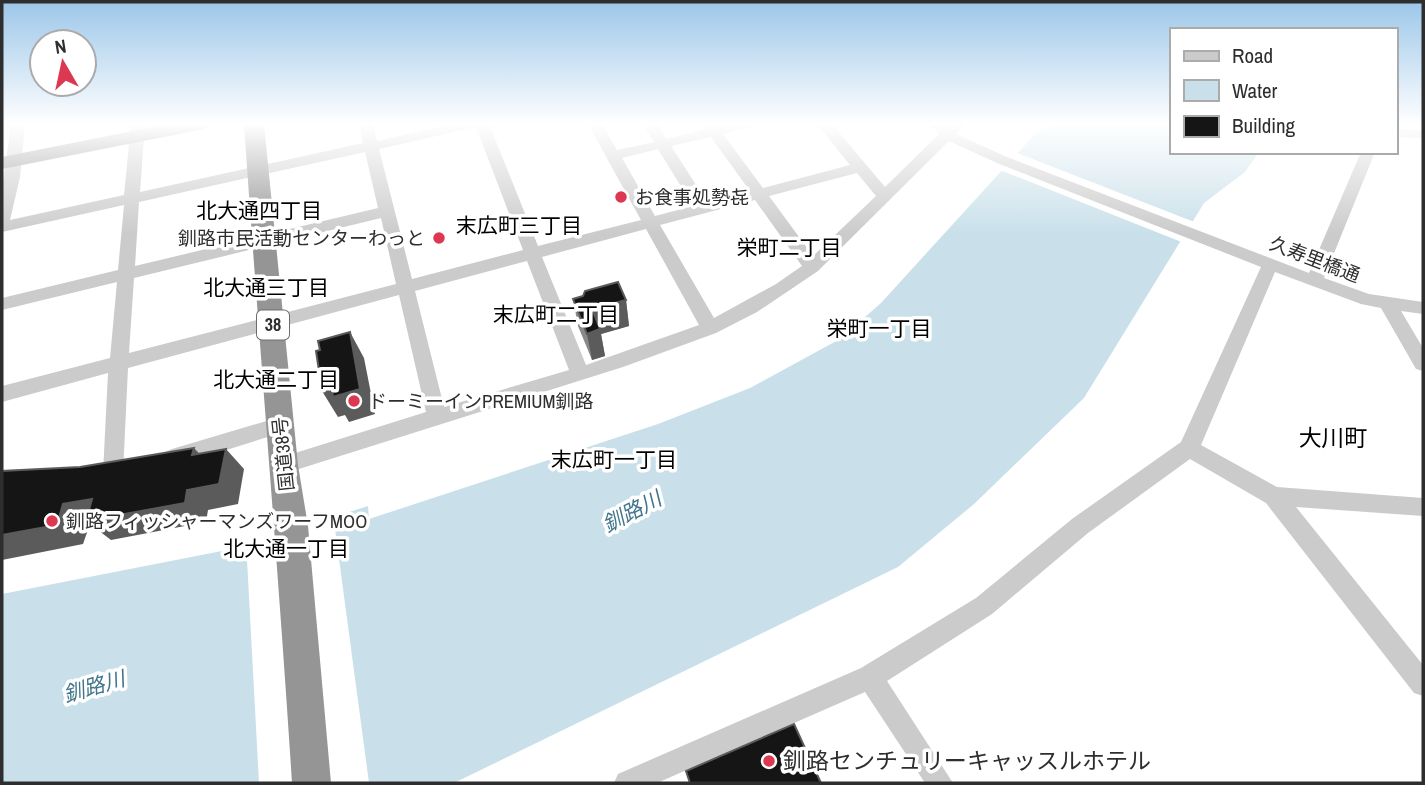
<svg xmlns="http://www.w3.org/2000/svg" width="1425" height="785" viewBox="0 0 1425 785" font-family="'Archivo Narrow','Noto Sans JP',sans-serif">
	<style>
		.water { fill: #c9e0ea }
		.pier { fill: #fff }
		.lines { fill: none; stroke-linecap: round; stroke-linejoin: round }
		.minor { fill: #cbcbcb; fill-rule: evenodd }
		.highway { fill: #959595; fill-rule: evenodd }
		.wall { fill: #8a8a8a }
		.shaded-wall { fill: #5b5b5b }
		.building { fill: #151515; stroke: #5b5b5b; stroke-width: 2 }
		.poi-dot { fill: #dd3852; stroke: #fff; stroke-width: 2.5 }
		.labels { text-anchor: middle; stroke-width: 7; stroke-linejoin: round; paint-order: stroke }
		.shield { fill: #fff; stroke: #6d6d6d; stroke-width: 2 }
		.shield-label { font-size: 18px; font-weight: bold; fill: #2e2e2e }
		.poi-label { font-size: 19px; fill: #2e2e2e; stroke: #fff; text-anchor: start }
		.street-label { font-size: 19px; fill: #2e2e2e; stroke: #fff }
		.neighbourhood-label { font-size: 21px; fill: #000; stroke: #fff }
		.water-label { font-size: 21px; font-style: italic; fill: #40758c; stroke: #fff }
		.quarter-label { font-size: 23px; fill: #000; stroke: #fff }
		.near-poi-label { font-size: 23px; fill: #2e2e2e; stroke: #fff; text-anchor: start }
	</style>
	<rect width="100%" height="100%" fill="#fff"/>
	<path class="water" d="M1051,124H1171V152H1259L1245,172L1204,203L1084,398L974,504L898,567L454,783H2V594L232,549L368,506L369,519L658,424L750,388L840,339L881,303L1035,134Z"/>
	<path class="pier" d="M1015,152L1197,223L1184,243L1000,170Z
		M333,514L369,783H259L246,541Z"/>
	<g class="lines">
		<path class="minor" d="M11,124H25L20,177L10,220L124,195L131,124H145L140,192L363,143L359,124H373L377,141L453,124H489L538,246L641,220L588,124H602L617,150L654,142L643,124H657L666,139L706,129L702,124H716L718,126L753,124L751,127L723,134L763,188L850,165L817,124H832L885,187L939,134L929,124H944L947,127L950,124H965L956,134L1007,157L1309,273L1361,152H1375L1324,278L1369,294L1423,302V314L1401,311L1423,348V371L1416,369L1381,308L1361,304L1275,272L1201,445L1277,487L1423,498V516L1296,507L1423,665V696L1414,693L1266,503L1190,459L1088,533L992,614L887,681L953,783H925L865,692L657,783H614L618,774L861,668L976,598L1072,519L1181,442L1261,267L997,163L949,141L818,271L757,312L716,333L623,367L283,474L276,471L273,465L276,459L426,412L399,295L128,368L123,473L120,479L113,482L106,479L103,473L108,373L2,402V386L110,358L117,282L2,310V298L118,270L124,205L2,232V189ZM476,127L523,250L412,279L379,149ZM711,137L750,191L707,202L671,146ZM658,149L693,206L655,216L622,158ZM365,152L378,208L135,266L139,202ZM857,173L876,196L813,256L769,196ZM755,200L802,266L776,284L714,318L660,225ZM381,218L396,284L129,353L134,278ZM646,229L699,325L586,365L542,257ZM527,261L569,370L444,407L415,291Z
			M1395,129L1423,130V138L1395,137Z
			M280,417L287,419L290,425L287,431L172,467L165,464L162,458L165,452L172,449Z"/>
		<path class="highway" d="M168,124H209L206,128L199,130L2,169V157Z
			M244,124H264L298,465L308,526L331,783H292C278,563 259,344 244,124Z"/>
	</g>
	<path class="wall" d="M573,299L626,300L629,326L601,334L605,356L592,360L578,326Z"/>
	<path class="shaded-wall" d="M626,300L629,326L601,334L605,356L592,360L587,334L592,309Z
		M350,332L364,358L375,414L349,422L345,415L338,417L322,391L332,388Z
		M194,448L213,468L192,455Z
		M226,449L244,469L238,504L208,510L206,522L111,540L90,524L83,544L2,560V535L63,504L92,499L187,490Z"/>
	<path class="building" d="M618,282L626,300L592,309L600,329L587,334L573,299L583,296L585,291Z
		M350,332L360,389L333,397L332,388L322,391L316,351L320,350L318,341Z
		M194,448L192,455L226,449L219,484L187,490L185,503L86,521L92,499L63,504L57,525L2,535V471L80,467Z
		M794,724L821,783H690L686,771Z"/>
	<linearGradient id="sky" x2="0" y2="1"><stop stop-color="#9bc6e9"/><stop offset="0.53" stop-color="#fff"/><stop offset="1" stop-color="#fff" stop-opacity="0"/></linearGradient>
	<rect width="1425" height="234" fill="url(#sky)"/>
	<g class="poi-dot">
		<circle cx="621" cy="197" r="7"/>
		<circle cx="439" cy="238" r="7"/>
		<circle cx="354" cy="401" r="7"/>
		<circle cx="52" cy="521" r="7"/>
		<circle cx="769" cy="761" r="7"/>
	</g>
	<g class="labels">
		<rect class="shield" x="257" y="310.5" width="32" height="29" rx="5"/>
		<g class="shield-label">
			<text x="273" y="331">38</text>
		</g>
		<g class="poi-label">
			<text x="635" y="204">お食事処勢㐂</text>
			<text x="425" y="245" text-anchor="end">釧路市民活動センターわっと</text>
			<text x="368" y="408">ドーミーインPREMIUM釧路</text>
			<text x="66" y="528">釧路フィッシャーマンズワーフMOO</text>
		</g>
		<g class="street-label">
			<text transform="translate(1315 259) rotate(21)" y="7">久寿里橋通</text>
			<text transform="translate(283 454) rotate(-96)" y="7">国道38号</text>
		</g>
		<g class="neighbourhood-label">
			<text x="259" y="218">北大通四丁目</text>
			<text x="519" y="233">末広町三丁目</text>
			<text x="789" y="255">栄町二丁目</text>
			<text x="266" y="295">北大通三丁目</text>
			<text x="556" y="322">末広町二丁目</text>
			<text x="879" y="336">栄町一丁目</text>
			<text x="276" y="387">北大通二丁目</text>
			<text x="614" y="467">末広町一丁目</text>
			<text x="286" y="556">北大通一丁目</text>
		</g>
		<g class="water-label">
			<text transform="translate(632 512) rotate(-28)" y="7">釧路川</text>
			<text transform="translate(94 687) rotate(-16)" y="7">釧路川</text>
		</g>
		<g class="quarter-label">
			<text x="1333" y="446">大川町</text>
		</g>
		<g class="near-poi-label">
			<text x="783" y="769">釧路センチュリーキャッスルホテル</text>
		</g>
	</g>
	<rect width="1425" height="785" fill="none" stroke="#2e2e2e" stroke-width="7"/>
	<rect x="1170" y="28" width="228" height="126" fill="#ffffff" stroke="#ababab" stroke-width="2"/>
	<rect x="1184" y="51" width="35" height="10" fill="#cbcbcb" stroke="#ababab" stroke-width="2"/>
	<text x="1232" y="63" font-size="21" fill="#2e2e2e">Road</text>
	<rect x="1184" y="80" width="35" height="21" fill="#c9e0ea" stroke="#ababab" stroke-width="2"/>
	<text x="1232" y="98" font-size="21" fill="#2e2e2e">Water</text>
	<rect x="1184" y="116" width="35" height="21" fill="#151515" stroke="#ababab" stroke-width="2"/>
	<text x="1232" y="133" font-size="21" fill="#2e2e2e">Building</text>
	<g transform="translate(63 63) rotate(351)"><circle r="33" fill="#ffffff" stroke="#ababab" stroke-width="2"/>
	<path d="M0-5L12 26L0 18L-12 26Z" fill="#dd3852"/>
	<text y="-10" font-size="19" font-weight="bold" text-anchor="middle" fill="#2e2e2e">N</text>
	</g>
</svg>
